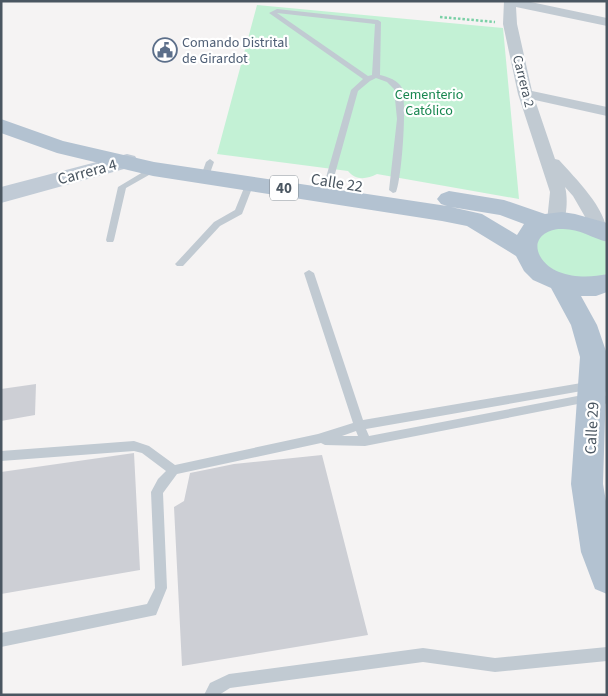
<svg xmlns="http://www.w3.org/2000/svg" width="608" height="696" viewBox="0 0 608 696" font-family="'Source Sans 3',sans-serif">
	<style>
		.green { fill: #c3f1d5 }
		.building { fill: #cdcfd5 }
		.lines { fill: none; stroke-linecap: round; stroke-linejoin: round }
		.path { stroke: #7ad0a6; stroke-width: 2.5; stroke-dasharray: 2.5 2; stroke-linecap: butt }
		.lane { fill: #c1cad2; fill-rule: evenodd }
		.street { fill: #c1cad2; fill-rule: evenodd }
		.secondary { fill: #c1cbd6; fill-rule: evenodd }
		.primary { fill: #b3c2d1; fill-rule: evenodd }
		.labels { text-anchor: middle; stroke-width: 4.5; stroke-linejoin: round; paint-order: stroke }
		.far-service-label { font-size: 14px; fill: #4e5e75; stroke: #fff; text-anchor: start }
		.far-street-label { font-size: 14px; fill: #4a5661; stroke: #fff }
		.far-park-label { font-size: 14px; fill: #17864f; stroke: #fff }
		.shield { fill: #fff; stroke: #808990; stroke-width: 1 }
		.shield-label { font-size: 15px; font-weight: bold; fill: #4a5661 }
		.street-label { font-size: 16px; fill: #4a5661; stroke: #fff }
	</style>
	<rect width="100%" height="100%" fill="#f5f3f3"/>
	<path class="green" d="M257,5L503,28L519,199L377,174C367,179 356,181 348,171L217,154Z
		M565,226L602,239L607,243V273L601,277H565L544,264L536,251L538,239L548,230Z"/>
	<path class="building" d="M36,384L35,415L1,421V389Z
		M134,453L140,570L1,594V472Z
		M322,455L368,635L182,666L174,507L184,501L190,473L234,464Z"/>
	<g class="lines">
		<path class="path" d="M440,17L495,22"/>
		<path class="lane" d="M277,9L378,20L381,22L380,75C388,77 398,80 402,88C407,103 402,177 396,192L393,193L389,190L397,119L394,89L387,82L376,78L370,81L358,91L333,181L329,184L326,183L325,181L351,90L363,79L269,13ZM277,13L375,24L372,75L368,76Z
			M210,159L214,162L209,176L205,179L202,178L201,176L206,162Z
			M153,166L157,169L156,171L126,188L114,240L113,242H107L106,240L118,187Z
			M250,180L254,183L242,214L220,226L183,266H177L175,264L177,262L214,222L235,210L246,183Z
			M309,270L314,273L363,420L593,381L607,384V392L593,389L366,429L369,436L593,393L607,396V404L593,401L365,446L325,445L321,443L177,474L163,493L167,588L156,615L1,647V633L147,604L155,588L151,492L158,479L166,471L142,453L134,451L1,461V451L134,441L149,446L175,465L318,434L353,423L304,273ZM356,431L358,436H342Z
			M607,647V661L495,672L423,662L230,688L219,695H204L210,683L229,674L423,648L495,658Z"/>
		<path class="street" d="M504,1H526L607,18V26L516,7L517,24L532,91L607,107V116L535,100L555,159L559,160C575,178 607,209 607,234L601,236L595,234L573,196L565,187C568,197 567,217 562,225L556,227L550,225L547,221L550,192L518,94L503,24Z"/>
		<path class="secondary" d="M127,154L135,156L138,161L135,166L1,203V187Z"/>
		<path class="primary" d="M1,119L63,141L154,162L447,206L441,204L437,199L441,194L449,191L504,200L545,214L562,212L575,214L607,223V242C592,238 580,229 563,229C547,228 531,239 540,256C552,278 586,279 607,274V292L596,296H581L597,325L607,354L603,484L607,507V594L595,589L581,552L571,484L580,357L571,325L551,288L533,280L524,271L516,256L467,226L442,221L153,176L57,153L1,133ZM451,207L500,215L524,224L517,235L482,214Z"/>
	</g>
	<defs>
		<g id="civic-ring" transform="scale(1.25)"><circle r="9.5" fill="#fff" stroke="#5c6f8a" stroke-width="1.5"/><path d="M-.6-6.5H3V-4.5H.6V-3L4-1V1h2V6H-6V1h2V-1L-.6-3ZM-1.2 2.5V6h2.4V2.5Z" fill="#5c6f8a"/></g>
	</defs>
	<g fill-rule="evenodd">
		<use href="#civic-ring" x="165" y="50"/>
	</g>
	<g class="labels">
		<g class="far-service-label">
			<text x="182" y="47">Comando Distrital<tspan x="182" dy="16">de Girardot</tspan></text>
		</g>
		<g class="far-street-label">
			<text transform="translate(524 81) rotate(76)" y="5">Carrera 2</text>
		</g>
		<g class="far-park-label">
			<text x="429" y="99">Cementerio<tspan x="429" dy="16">Católico</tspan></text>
		</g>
		<rect class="shield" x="270" y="175.5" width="28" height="25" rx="4"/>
		<g class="shield-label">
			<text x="284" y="193">40</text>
		</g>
		<g class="street-label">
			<text transform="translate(87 171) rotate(-15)" y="6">Carrera 4</text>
			<text transform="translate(337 182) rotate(9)" y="6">Calle 22</text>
			<text transform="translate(591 428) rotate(-87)" y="6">Calle 29</text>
		</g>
	</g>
	<rect width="608" height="696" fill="none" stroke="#4a5661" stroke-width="5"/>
</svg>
